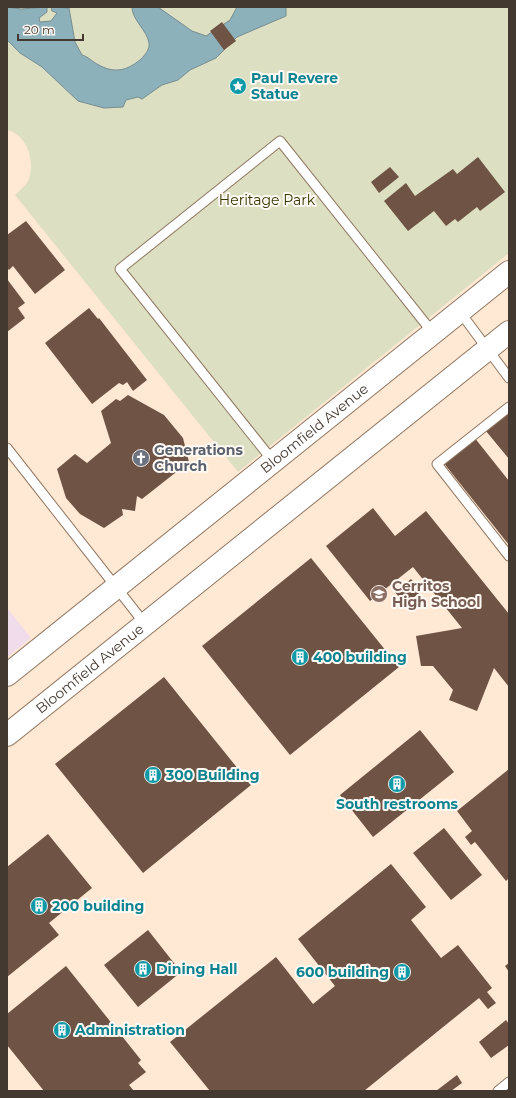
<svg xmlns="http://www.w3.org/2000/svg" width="516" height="1098" viewBox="0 0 516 1098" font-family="Montserrat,sans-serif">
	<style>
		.commercial { fill: #f0dceb }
		.green { fill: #dcdfc1 }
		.water { fill: #8db1ba; stroke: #778d91 }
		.building { fill: #6f5344 }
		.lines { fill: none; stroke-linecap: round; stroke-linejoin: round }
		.lane-casing { stroke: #907761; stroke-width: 11 }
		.secondary-casing { stroke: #907761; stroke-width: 24 }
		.lane { stroke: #fff; stroke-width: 9 }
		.secondary { stroke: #fff; stroke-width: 22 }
		.labels { text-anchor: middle; stroke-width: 4; stroke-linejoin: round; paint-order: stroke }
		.culture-label { font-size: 14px; font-weight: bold; fill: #0d838f; stroke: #fff9f4; text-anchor: start }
		.park-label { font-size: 14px; fill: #353700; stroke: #fff9f4 }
		.street-label { font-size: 14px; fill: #443930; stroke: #fff9f4 }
		.worship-label { font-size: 14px; font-weight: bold; fill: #5b616d; stroke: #fff9f4; text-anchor: start }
		.education-label { font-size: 14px; font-weight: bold; fill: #785e54; stroke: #fff9f4; text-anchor: start }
	</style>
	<rect width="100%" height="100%" fill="#ffe8d4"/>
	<path class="commercial" d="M7,608L31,638L7,657Z"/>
	<path class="green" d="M7,7H509V253L238,472L15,195C19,191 24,187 27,183C37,166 28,134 7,130Z"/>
	<path class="water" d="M7,7L21,9L47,7V12L39,18L40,22L51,21L57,13L52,11L51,7L69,8L75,42L82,55C89,57 91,61 97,64C114,74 127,71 141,59C145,55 150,49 149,43C147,30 132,20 132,7H158L192,31L206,36L230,20L237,7H286V16L237,37L216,58L190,70L178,80L162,85L142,99L138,97L126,100L123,107L104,108L78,101L42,67L20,53L7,40Z"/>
	<path class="building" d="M222,22L236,41L224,50L210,31Z
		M478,157L505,192L480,211L477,207L458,222L455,219L446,226L434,211L408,231L384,201L406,183L415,196L453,169L457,174Z
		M390,167L399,177L379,193L371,182Z
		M26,221L65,270L35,294L13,266L9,270L7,268V235Z
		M7,279L25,303L18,308L25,318L7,332Z
		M89,308L98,319L99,318L147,380L133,391L127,382L123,385L119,383L92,404L45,343Z
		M128,395L164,415L183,438L189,462L142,499L137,496L135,511L122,509L123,515L104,528L80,514L66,498L57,469L75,454L87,463L111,443L101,411L116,399L120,401Z
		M509,412V459L486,431Z
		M470,432L509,481V545L439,457Z
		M373,508L395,536L426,511L509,614V687L494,668L477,711L449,700L453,690L433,666H421L416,636L462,628L413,567L370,601L326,546Z
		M311,558L399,667L290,755L202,646Z
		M411,579L420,590L419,593L405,605L395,592Z
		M164,677L251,785L143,873L55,764Z
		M420,730L454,772L373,837L340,795Z
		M509,769V878L506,881L475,842L471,845L465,837L472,831L457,811Z
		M444,828L482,875L451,900L413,853Z
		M48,834L92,888L49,923L59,935L7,977V867Z
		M391,864L426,907L411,920L441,958L458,945L492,988L487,992L496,1003L488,1009L479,998L364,1091H210L170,1042L276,957L313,1004L335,986L298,939Z
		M148,930L181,972L138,1007L104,965Z
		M509,963V972L505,966Z
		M66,966L141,1060L138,1063L146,1072L129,1085L134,1091H44L7,1045V1014Z
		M506,1020L509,1024V1045L491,1058L479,1042Z
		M457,1075L462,1083L451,1091H436Z"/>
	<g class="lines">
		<g class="lane-casing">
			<path id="lane" d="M460,312L509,378
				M509,407L437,464L509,556
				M7,448L145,624
				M273,461L120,269L280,141L433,333
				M498,1091L509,1082"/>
		</g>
		<g class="secondary-casing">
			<g id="secondary">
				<path id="s1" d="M7,675L509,272"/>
				<path id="s2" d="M7,735L509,332"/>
			</g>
		</g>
		<use href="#lane" class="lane"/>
		<use href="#secondary" class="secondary"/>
	</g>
	<defs>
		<g id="sight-disc" transform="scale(0.9)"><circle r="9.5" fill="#0f9aa8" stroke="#fff9f4"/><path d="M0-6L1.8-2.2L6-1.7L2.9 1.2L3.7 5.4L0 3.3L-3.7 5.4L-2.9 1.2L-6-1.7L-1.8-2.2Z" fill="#fff"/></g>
		<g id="church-disc" transform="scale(0.9)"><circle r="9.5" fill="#6b7280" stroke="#fff9f4"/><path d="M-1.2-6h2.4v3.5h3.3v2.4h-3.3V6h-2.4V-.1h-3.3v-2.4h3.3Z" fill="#fff"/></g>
		<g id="school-disc" transform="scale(0.9)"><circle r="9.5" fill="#8d6e63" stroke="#fff9f4"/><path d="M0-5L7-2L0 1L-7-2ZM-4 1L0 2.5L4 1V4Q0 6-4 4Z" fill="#fff"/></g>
		<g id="building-disc" transform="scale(0.9)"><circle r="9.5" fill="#0f9aa8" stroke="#fff9f4"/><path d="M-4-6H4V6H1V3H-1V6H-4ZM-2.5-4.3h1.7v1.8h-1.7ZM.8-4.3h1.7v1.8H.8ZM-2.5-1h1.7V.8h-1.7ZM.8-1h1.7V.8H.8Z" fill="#fff"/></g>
	</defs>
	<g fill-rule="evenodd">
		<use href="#sight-disc" x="238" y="86"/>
		<use href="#church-disc" x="141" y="458"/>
		<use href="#school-disc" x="379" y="594"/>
		<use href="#building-disc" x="300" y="657"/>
		<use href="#building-disc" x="153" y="775"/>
		<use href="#building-disc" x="397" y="784"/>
		<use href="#building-disc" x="39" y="906"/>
		<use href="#building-disc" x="143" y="969"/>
		<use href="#building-disc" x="402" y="972"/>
		<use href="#building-disc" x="62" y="1030"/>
	</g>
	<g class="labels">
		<g class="culture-label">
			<text x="251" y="83">Paul Revere<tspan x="251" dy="16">Statue</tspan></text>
			<text x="313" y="662">400 building</text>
			<text x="166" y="780">300 Building</text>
			<text x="397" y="809" text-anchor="middle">South restrooms</text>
			<text x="52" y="911">200 building</text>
			<text x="156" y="974">Dining Hall</text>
			<text x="389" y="977" text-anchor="end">600 building</text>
			<text x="75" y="1035">Administration</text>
		</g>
		<g class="park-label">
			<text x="267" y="205">Heritage Park</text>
		</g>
		<g class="street-label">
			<text dy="5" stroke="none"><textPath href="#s1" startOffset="394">Bloomfield Avenue</textPath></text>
			<text dy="5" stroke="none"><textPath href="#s2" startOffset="106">Bloomfield Avenue</textPath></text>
		</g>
		<g class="worship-label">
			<text x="154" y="455">Generations<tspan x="154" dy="16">Church</tspan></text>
		</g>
		<g class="education-label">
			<text x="392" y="591">Cerritos<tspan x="392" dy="16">High School</tspan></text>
		</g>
	</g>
	<rect width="516" height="1098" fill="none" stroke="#443930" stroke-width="16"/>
	<path d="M18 34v6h65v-6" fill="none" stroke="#443930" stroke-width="2"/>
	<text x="24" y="34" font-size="12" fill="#443930" stroke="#fff9f4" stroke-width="3" paint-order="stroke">20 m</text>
</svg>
